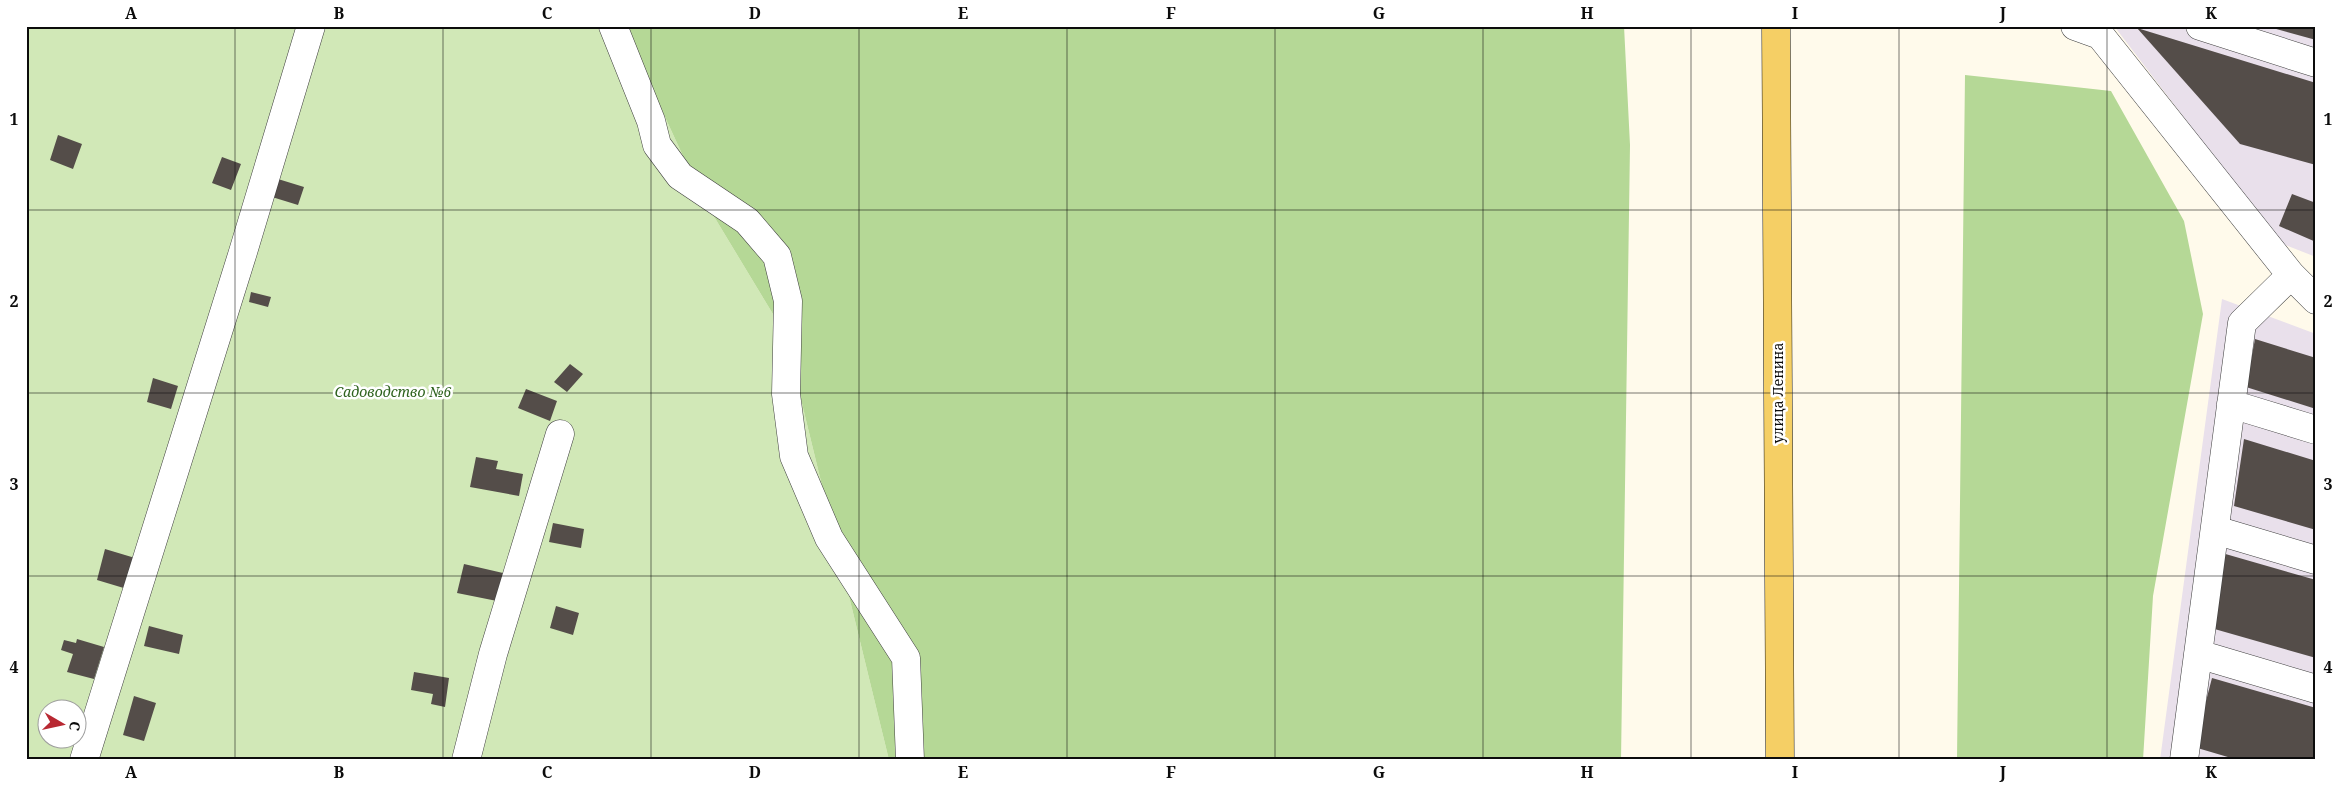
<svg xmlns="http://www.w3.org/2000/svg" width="2342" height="786" viewBox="0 0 2342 786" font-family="'Noto Serif',serif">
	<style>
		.industrial { fill: #e9e0eb }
		.green { fill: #d1e8b7; fill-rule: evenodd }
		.forest { fill: #b5d896 }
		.building { fill: #544d49 }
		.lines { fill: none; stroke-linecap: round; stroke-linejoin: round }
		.minor-casing { stroke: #3f3f3f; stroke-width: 29 }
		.major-casing { stroke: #1d1d1d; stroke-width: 29 }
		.minor { stroke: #fff; stroke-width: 28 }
		.major { stroke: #f5cf65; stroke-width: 28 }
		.grid { fill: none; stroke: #0c0c0c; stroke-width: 1; stroke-opacity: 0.55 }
		.labels { text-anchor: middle; stroke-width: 5; stroke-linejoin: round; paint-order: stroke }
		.park-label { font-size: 14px; font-style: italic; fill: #2e621e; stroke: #fff }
		.street-label { font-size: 14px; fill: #0c0c0c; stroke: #fff }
		.neatline { fill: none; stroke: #0c0c0c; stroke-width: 2 }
		.grid-label { font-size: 16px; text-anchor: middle; font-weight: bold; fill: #0c0c0c }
	</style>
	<rect width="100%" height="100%" fill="#fffaeb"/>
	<path class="industrial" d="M2114,26H2316V257L2280,243Z
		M2222,299L2316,334V760H2160Z"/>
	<path class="green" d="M26,26H623L701,195L785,334L889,760H26ZM48,708H78V738H48Z"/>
	<path class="forest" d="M623,26H1624L1630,145L1621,760H889L785,334L701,195Z
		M1965,75L2111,91L2184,221L2203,314L2153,596L2143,760H1957Z"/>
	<path class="building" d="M2269,26H2316V40L2269,27Z
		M2137,28L2316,83V165L2240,144Z
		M58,135L82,144L73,169L50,160Z
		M222,157L241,164L231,190L212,183Z
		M278,179L304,187L298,205L272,197Z
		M2292,194L2316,203V242L2279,226Z
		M251,292L271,297L268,307L249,302Z
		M2255,339L2316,358V409L2246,387Z
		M570,364L583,374L567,392L554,382Z
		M153,378L178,386L171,409L147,402Z
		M526,389L557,401L550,421L518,408Z
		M2244,439L2316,461V530L2234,506Z
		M476,457L498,461L496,469L523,474L519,496L470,487Z
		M553,523L584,529L581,548L549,542Z
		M105,549L135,558L127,589L97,580Z
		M2222,553L2316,580V658L2211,628Z
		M464,564L503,573L497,601L457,593Z
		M556,606L579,613L573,635L550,628Z
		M149,626L183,635L179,654L144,646Z
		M77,639L104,647L94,679L67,672L73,654L61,650L64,640L76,643Z
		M414,672L449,678L445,707L431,704L433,694L411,690Z
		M2212,678L2316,708V760H2238L2194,747Z
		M134,696L156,703L144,741L123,735Z"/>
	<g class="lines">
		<g class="minor-casing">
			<path id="minor" d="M613,26L651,121L657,145L680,176L747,221L777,256L788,301L786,394L794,456L829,538L906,658L910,760
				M2075,26L2100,35L2291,275L2316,300
				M2200,26L2316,63
				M2231,404L2316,430
				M2215,530L2316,560
				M2198,654L2316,689
				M84,760L243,252L311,26
				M466,760L493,654L560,434
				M2184,760L2242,323L2291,275"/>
		</g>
		<g class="major-casing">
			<path id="major" d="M1776,26L1780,760"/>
		</g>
		<use href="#minor" class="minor"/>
		<use href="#major" class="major"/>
	</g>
	<path class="grid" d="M235,26V760M443,26V760M651,26V760M859,26V760M1067,26V760M1275,26V760M1483,26V760M1691,26V760M1899,26V760M2107,26V760M26,210H2316M26,393H2316M26,576H2316"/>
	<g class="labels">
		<g class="park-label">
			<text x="393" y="397">Садоводство №6</text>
		</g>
		<g class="street-label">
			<text transform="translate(1778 393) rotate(-90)" y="5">улица Ленина</text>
		</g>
	</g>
	<rect width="2342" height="786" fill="none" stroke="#ffffff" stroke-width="55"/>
	<g transform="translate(62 724) rotate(99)"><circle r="24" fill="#ffffff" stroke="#9e9e9e"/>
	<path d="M0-4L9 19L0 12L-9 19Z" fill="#b82832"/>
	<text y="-8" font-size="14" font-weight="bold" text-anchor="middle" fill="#0c0c0c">С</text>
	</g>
	<rect x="28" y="28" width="2286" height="730" class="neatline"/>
	<g class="grid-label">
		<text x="131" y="19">A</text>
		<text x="339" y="19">B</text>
		<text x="547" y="19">C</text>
		<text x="755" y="19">D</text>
		<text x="963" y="19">E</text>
		<text x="1171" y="19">F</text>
		<text x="1379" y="19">G</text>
		<text x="1587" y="19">H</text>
		<text x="1795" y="19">I</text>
		<text x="2003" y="19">J</text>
		<text x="2211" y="19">K</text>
		<text x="14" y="125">1</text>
		<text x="2328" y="125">1</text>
		<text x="14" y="307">2</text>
		<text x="2328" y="307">2</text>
		<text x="14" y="490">3</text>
		<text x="2328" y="490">3</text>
		<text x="14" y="673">4</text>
		<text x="2328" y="673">4</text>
		<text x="131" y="778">A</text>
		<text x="339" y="778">B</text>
		<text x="547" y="778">C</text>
		<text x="755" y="778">D</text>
		<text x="963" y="778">E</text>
		<text x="1171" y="778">F</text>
		<text x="1379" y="778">G</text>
		<text x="1587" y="778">H</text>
		<text x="1795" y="778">I</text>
		<text x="2003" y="778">J</text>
		<text x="2211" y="778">K</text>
	</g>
</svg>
